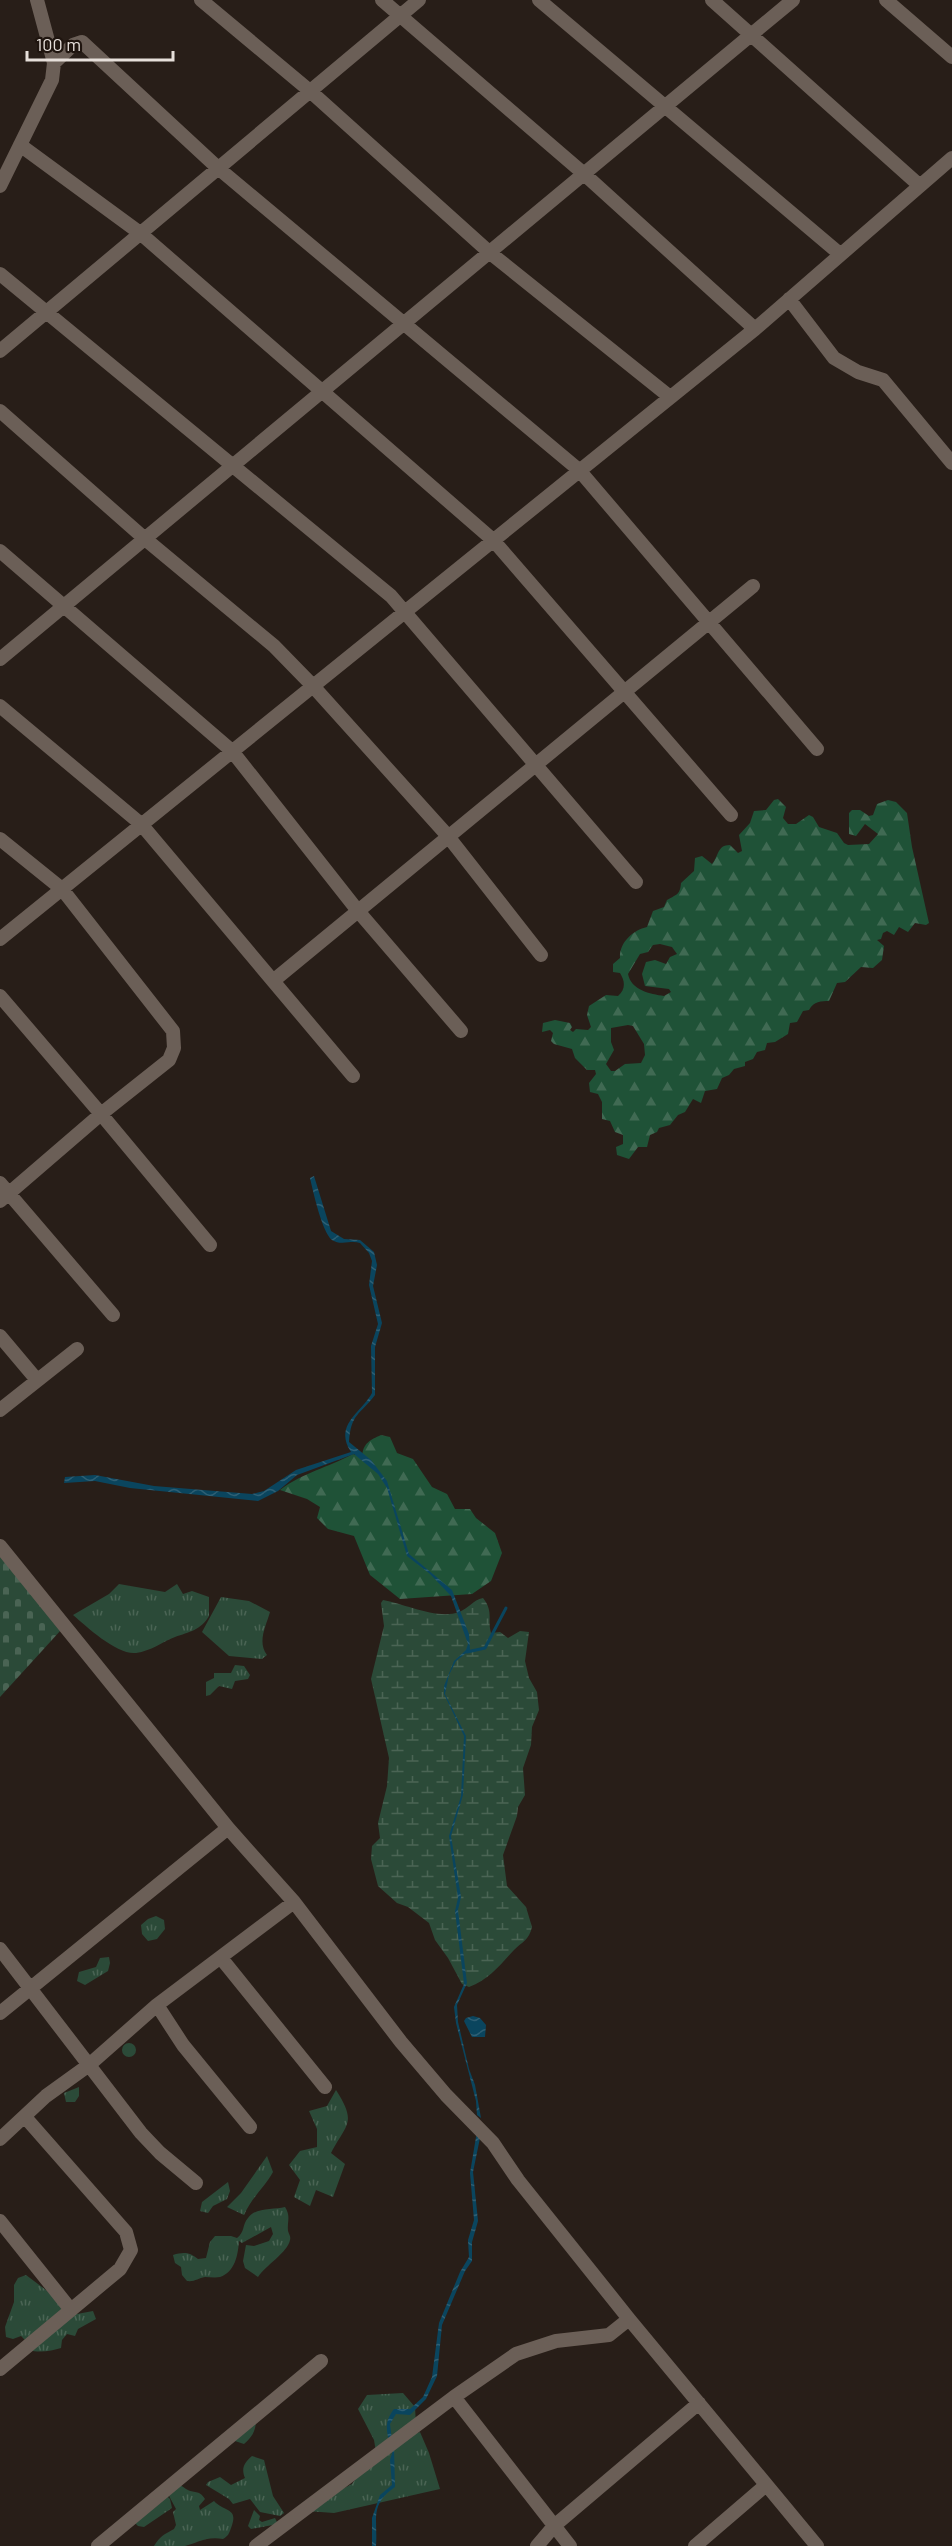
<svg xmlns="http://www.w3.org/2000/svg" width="952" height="2546" viewBox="0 0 952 2546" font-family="Barlow,sans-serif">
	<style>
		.grass { fill: url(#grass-tufts) }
		.forest { fill: url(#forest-firs); fill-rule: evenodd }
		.wetland { fill: url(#wetland-marsh) }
		.cemetery { fill: url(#cemetery-stones) }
		.water { fill: url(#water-waves) }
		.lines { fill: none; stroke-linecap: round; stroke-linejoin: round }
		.stream { stroke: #0a455e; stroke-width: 3 }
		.minor { stroke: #6b5f57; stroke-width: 14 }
	</style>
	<defs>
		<pattern id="grass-tufts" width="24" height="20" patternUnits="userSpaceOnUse" patternTransform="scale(1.5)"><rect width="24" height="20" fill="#2b4a38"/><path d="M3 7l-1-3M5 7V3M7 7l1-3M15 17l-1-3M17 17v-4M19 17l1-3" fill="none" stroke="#4a6454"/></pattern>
		<pattern id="forest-firs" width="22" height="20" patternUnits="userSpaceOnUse" patternTransform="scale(1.5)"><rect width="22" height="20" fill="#1f5237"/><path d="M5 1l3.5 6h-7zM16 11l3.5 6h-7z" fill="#406a53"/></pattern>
		<pattern id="wetland-marsh" width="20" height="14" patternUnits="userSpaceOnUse" patternTransform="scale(1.5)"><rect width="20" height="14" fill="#2b4a38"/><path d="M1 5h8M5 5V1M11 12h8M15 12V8" fill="none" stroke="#4a6454"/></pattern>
		<pattern id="cemetery-stones" width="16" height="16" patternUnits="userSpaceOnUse" patternTransform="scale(1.5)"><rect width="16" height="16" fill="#2b4a38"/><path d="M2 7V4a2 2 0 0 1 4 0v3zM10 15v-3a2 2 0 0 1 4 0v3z" fill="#4a6454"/></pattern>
		<pattern id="water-waves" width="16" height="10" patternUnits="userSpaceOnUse" patternTransform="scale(1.5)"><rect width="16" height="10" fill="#0a455e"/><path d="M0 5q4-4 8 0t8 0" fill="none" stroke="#2e5f74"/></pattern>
	</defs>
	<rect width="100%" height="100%" fill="#281e18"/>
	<path class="grass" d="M119,1584L165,1592L177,1584L183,1594L192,1591L209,1597V1616C201,1630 189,1632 175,1637C162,1642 151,1651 136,1653C117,1655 87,1627 73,1615L109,1594Z
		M221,1597L249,1601L270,1612C266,1626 257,1642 267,1655L262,1659L229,1656L202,1632Z
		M235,1665L244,1666L250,1675L248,1679L235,1681L232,1689L219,1686L210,1695L206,1696V1682L214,1678V1673H231Z
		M156,1916L164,1920L165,1929L157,1939L148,1941L142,1934L141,1925L148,1919Z
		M109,1957L110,1963L108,1971L85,1985L77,1981L79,1972L96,1967L100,1958Z
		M122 2050a7 7 0 1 1 14 0a7 7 0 1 1-14 0Z
		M79,2087V2096L75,2102H66L64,2093Z
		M336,2090C357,2123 347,2123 331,2153L345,2164L333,2197L316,2190L310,2206L294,2197L300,2180L289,2165L300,2151L317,2147V2129L309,2111L327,2106Z
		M267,2156L273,2172C264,2188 252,2197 244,2215L227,2207L241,2193Z
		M228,2182L230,2191L227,2199L213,2206L208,2213L200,2211L202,2202Z
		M285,2207C291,2216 287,2221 288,2231C289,2235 291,2236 290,2240C288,2252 265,2266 258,2277L245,2268L243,2261L246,2245L254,2246L269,2241L273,2234L271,2227L242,2243L239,2241C238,2255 235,2272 220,2277C215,2278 210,2277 205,2277C198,2278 195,2282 187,2281L182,2275L181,2267L175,2263L173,2255C184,2252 189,2252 198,2259L206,2258L210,2242L215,2236H231L237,2238C245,2232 242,2225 248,2218C255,2207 274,2210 285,2207Z
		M26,2275L46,2290L69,2312L77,2314L93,2311L96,2319L78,2329L75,2336L67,2334L62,2340L61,2348C52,2351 39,2353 29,2350L27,2342L21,2336L13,2339L6,2337L5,2327L14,2302V2285L18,2278Z
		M403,2393L415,2407L416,2425L405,2438L420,2432L429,2453L440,2489L334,2513L307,2511L321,2500L352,2484L363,2468L377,2458L374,2440L358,2409L367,2395Z
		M256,2422C255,2432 252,2437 244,2444L235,2441Z
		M252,2456L264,2460L273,2496L284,2513L280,2516L260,2512L250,2499L233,2504L229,2499L206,2485L208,2482L220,2477L231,2485L245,2478C241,2468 244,2463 252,2456Z
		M178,2484C181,2485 183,2487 186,2489C194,2494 199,2489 205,2499L199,2506L200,2510L214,2501C225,2513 239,2507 231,2528C229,2534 228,2536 223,2539C208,2536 199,2542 185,2546C175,2546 164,2546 154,2546C160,2536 165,2534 174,2529L176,2525L173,2512L176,2509L168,2494Z
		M163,2492L170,2499L172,2508L144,2527L138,2526L135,2523Z
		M254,2510L260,2516L259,2520L262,2522L275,2518L278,2524L251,2529L248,2526Z"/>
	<path class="forest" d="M778,799L786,807L783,818L788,824H796L809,815L813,817L819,827L837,833L844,843L848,845L869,844L878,834L865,824L856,836L849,834V813L852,810H860L869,816L873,815L877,804L888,800L896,802L907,813L912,847L929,923L926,925L915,923L908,932L899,927L894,935L887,931L883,933L881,939L877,940L884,946L882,960L873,968L861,967L845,982L837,983L829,1001C821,1001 814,1001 809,1010L803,1011L797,1022L790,1023L788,1034L775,1042L767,1043L765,1050L757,1052L753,1059L745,1062V1066L734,1069L729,1075L722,1078L717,1089L705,1091L701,1103L693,1099L685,1112L678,1115L670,1125L659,1128L657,1132L650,1135L647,1147H638L629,1159L617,1155L616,1147L623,1144V1135L615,1132L610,1121L602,1119V1102L598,1094L590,1092L589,1083L596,1074L595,1070H587L575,1058L572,1049L554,1044L551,1041L553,1033L550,1030L542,1032L543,1023L555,1020L570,1023L572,1027L570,1030L573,1032L576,1029L588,1030L591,1027L587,1015L589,1006L606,995L618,996C626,989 625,981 620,973L613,972V964L620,958C619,943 633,930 647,927L653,911L664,907L667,900C678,894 680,894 681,883L694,871L695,858L702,856L712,864C719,856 717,845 730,845L738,853L742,851L739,835L750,823L754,811L766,810L774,800ZM660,944L672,947L677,954L670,957L666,964L655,960L646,962L642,974L645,986L669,989L671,992L664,996C650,994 631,990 628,974L640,954L648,952L653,945ZM628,1025L633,1026L644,1044L645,1055L641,1063L625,1064L615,1071H611L606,1064L614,1050L611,1042V1028Z
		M381,1435L390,1437L397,1453L413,1459L432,1487L447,1494L455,1509H470L476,1518L495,1533L502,1553L491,1581L472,1594L400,1599L370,1575L354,1536L328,1529L317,1518L320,1507L307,1499L280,1490C304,1472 327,1468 353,1454L362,1457C363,1443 370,1440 381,1435Z"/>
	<path class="wetland" d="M483,1598C494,1612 487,1619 491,1633L500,1632L508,1638L520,1631L529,1632L525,1661L529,1678L537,1692L539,1710L532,1727L531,1745L523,1768L525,1795L518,1807L517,1816L503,1855L507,1886L526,1907L532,1927C529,1940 522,1942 514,1950C500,1965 489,1980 469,1987L462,1984L448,1958L435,1940L429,1923L408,1907L397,1903L378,1886L371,1859L372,1846L380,1838L378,1823L387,1786L389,1758L371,1679L384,1626L381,1603L383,1600C405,1604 438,1620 459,1612C468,1609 473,1600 483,1598Z"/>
	<path class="cemetery" d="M0,1556L61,1630L0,1697Z"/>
	<path class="water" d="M314,1176L331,1231L344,1239L360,1240L374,1252L377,1265L373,1286L382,1323L375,1347V1395C360,1415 351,1413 349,1442L371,1460L387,1481L409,1554L452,1590L469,1634L470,1650L456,1661L449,1675L445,1694L466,1736L463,1795L451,1836L461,1897L458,1910L467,1983L457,2005L458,2022L469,2069L475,2085L481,2118L477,2115L476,2101L456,2023L454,2007L464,1984L455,1911L458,1898L449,1836L461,1796L464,1736L444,1694V1686L454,1661L466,1650L468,1644L451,1596L430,1574L407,1556L387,1488L378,1474L354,1454L297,1475L278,1491L258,1501L130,1488L95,1481L64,1483L65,1477L95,1475L154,1486L252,1494L264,1491L296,1470L351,1452C333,1425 362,1412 372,1393L371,1346L378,1324L369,1285L372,1261L369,1253L360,1243C351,1240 341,1246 332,1240C322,1232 313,1191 310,1178Z
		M473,2016L480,2018L486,2025L485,2037H472L464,2021L466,2018Z
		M477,2131L481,2133L473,2172L478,2221L472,2242V2261L465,2271L442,2325L437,2376L426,2399L410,2415L396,2414L390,2424L392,2440L389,2442C386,2428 385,2421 394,2409H410L423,2397L432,2377L439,2323L460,2272L469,2257L468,2240L474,2220L470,2173Z
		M394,2447L395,2487C369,2505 378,2519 376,2546H372V2518L380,2495L392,2485L390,2460Z"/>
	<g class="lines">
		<path class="stream" d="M467,1652L485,1648L506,1608"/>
		<path class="minor" d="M201,0L310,91L489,252L670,397
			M382,0L583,173L755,329
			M539,0L840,254
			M712,0L919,185
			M886,0L952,57
			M54,63L73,45L82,42L218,168L579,470L817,749
			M20,145L140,233L493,540L731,815
			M0,186L52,80L54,63L37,0
			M0,274L391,596L636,882
			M789,299L834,358L858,372L883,380L952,463
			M0,351L419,0
			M0,411L144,538L274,646L312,685L447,835L541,955
			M0,551L232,751L358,911L461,1031
			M0,659L793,0
			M0,706L141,824L353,1076
			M0,839L62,889L173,1031L174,1048L169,1060L101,1114L0,1201
			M0,939L755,329L952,158
			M273,981L753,586
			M0,996L101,1114L210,1245
			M0,1183L113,1315
			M0,1336L37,1380
			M0,1410L77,1349
			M0,1546L228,1828L294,1902L401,2042L446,2095L493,2143L518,2180L629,2319L817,2546
			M0,1949L141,2133L160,2153L196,2183
			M221,1958L325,2087
			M157,2005L183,2045L250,2127
			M0,2013L228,1828
			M0,2139L46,2096L89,2065L157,2005L294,1902
			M0,2221L71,2310
			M0,2369L120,2269L131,2250L126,2232L25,2117
			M454,2397L570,2546
			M98,2546L321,2361
			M256,2546L454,2397L516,2354L556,2341L609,2335L629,2319
			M537,2546L554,2526L699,2403
			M695,2546L766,2485"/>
	</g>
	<path d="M27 51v9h146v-9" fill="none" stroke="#e6dfda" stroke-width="3"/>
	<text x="36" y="51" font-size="18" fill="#e6dfda" stroke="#1f150f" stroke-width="4.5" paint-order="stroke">100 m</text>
</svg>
